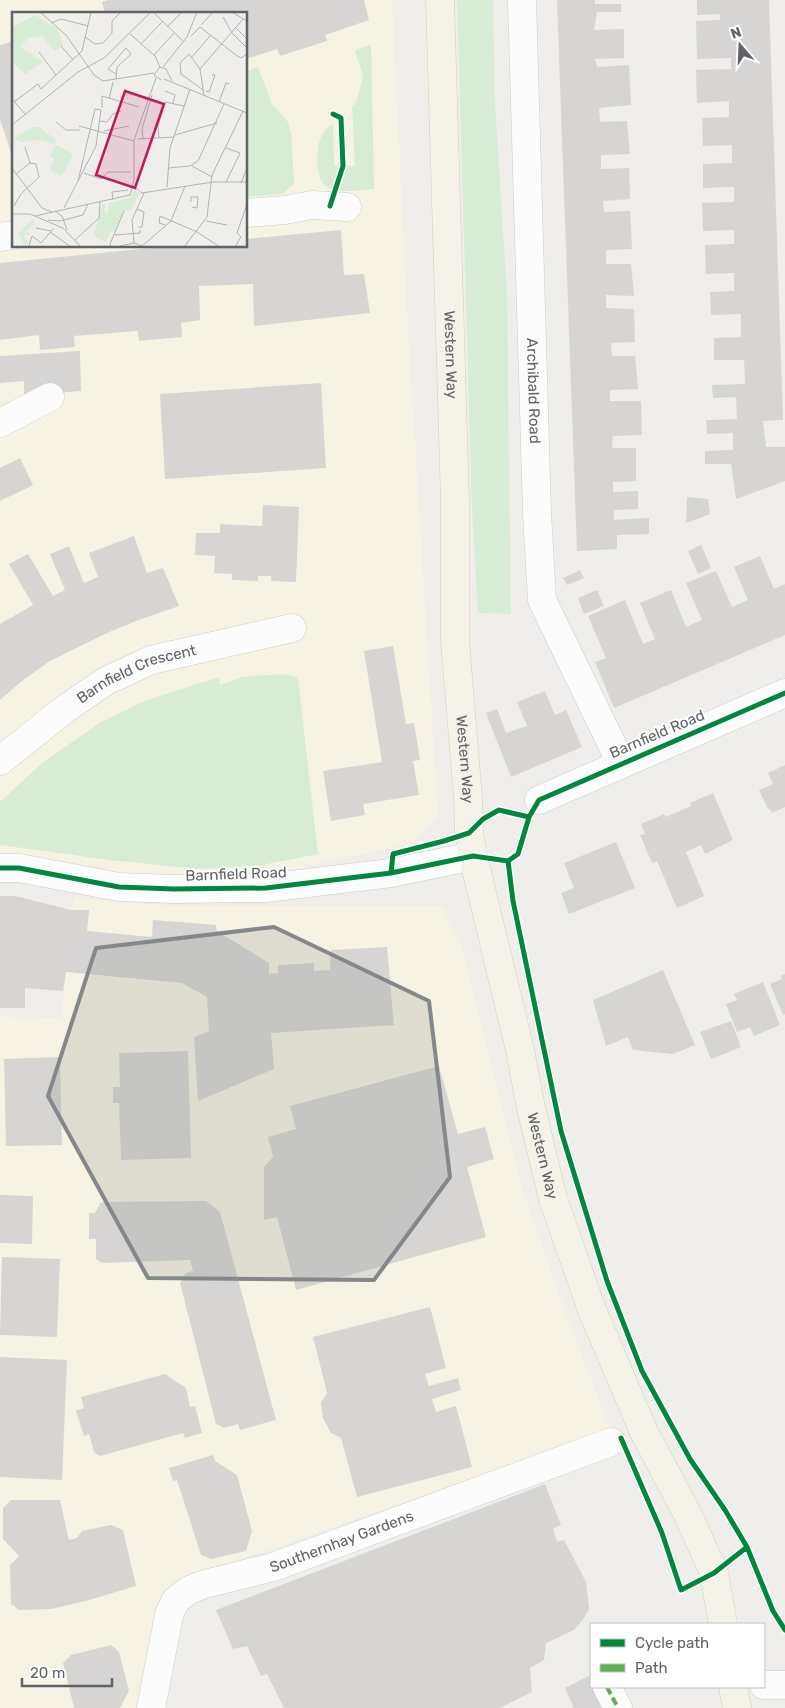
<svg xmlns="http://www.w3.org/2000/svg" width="785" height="1708" viewBox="0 0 785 1708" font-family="Rubik,sans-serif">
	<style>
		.commercial { fill: #f7f3e4; fill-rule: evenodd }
		.green { fill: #d8ebd6 }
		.building { fill: #d6d5d3 }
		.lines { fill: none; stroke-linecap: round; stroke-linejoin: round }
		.minor-casing { stroke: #cbcccc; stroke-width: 29 }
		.major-casing { stroke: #d7ceb8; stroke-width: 29 }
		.minor { stroke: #fdfcfc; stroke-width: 28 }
		.major { stroke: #f4f2e9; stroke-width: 28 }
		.quiet { stroke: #58b549; stroke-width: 4; stroke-dasharray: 8 4; stroke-linecap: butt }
		.cycleway-casing { stroke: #fff; stroke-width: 8 }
		.cycleway { stroke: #00873e; stroke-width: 5 }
		.marked { fill: #84888a; fill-opacity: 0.2; stroke: #84888a; stroke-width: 4; stroke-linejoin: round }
		.labels { text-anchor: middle; stroke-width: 4; stroke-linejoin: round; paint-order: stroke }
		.street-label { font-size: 15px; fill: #5f6368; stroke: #fff }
		.inset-road { fill: none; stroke: #b1b2b2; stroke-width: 1 }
		.view { fill: #c2185b; fill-opacity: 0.15; stroke: #c2185b; stroke-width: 2.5 }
		.inset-edge { fill: none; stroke: #5f6368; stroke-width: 2.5 }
	</style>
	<rect width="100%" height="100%" fill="#efeeea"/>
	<path class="commercial" d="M0,0H392L407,315L438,816L412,843L260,877L87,872L0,858ZM14,14H246V246H14Z
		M74,898L170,906H442L461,944L524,1193L570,1326L611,1431L188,1577L138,1708H0V1017L61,1018Z"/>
	<path class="green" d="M457,0H493L495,104L507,294L511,614L478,613L472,509Z
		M371,44L374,189C361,190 338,194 327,187C314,179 315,142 324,132C326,129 330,126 333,124L334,165L355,166L352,107L357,100L363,76L355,51Z
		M258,67L272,104L288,122L291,134L294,184L282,194L246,197V71Z
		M282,674L298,677L318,854L257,866L197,869L110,860L0,845V800H2L42,763L101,722L144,701L219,677L220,685L242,677Z"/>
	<path class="building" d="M108,0H364L369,20L325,35L327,41L280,56L277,49L246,59V14H105L102,2Z
		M557,0H595V4H621V12H597L594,30L624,29V58L595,59L597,67L629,65L631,105L599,108L600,122L627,121L630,154L601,155V169L629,168L630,199L603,201L604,212L630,211L632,249L606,250V264H631L634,296L606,295V308L634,309L635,342L611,343L612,356H635L638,389L610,390V401H641L642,435L613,436L612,448H636V481L613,482V492L638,491V509L614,510V520L649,518V534L617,535V549L577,551Z
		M697,0H769L783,420L763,421L766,447H785V481L736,499L731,464H705V451L733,450V433L707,434L706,420L737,419L736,397L713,398L712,385L745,384L744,360H714V338L741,337V314L711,315L710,292L734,291V273L706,274L705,245L734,244V230L703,231L702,203L734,202V187L703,188V164L732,163V145L703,146L702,118L729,117V101L697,103L696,70L731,69V58L697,59L696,21L720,20V14L697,15Z
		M14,41V159H13L0,119V45Z
		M341,230L344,275L364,274L370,313L254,326L253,284L199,286L200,320L181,323L182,337L139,341L138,331L74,336L75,347L40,350L39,335L0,340V263L170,246H246V239Z
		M80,351L81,391L24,395V381L0,383V356Z
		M321,383L326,468L165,479L160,394Z
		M20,458L33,485L0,501V468Z
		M687,497L708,499L710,514L686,523Z
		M263,505L299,507L296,582L271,581V576H258V581L232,580V574L214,573L215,556L195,555L196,533H220V524L262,526Z
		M134,536L147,573L163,568L179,606L136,621L107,633L50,661L22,681L0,700V624L33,605L9,564L28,554L53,596L65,590L50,554L69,546L84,583L98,577L89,553Z
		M701,545L711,568L698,574L688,551Z
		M760,556L774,589L785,584V635L614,708L595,662L606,658L588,616L625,600L643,644L655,639L640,603L671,590L686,627L702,620L686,583L716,571L732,607L748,600L734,567Z
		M580,570L584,578L567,585L563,578Z
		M597,590L604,606L584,614L578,598Z
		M393,646L406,724L414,723L420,760L413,761L419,795L363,804L365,815L331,821L323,771L382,762L364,651Z
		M545,691L555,715L566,710L582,747L511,777L486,713L497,709L506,733L527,726L517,702Z
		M785,765V807L772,813L770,809H768L759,790L773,784L768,773Z
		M713,793L733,840L705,854L701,845L686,852L704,896L677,908L657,861L652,863L640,835L645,834L641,824L664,814L666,817L691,806L690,803Z
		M616,842L635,888L569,914L561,893L574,888L564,863Z
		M0,896H15L71,910H89L87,931L152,937L153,920L216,925L217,931L269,963V974L278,973V965L314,963V971L330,970L331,950L387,947L394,1025L271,1033L274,1069L198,1101L194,1037L209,1031L207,997L182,983L66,972L63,991L25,988V1008H0Z
		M663,970L695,1045L673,1054L633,1050L628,1037L606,1046L593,1000Z
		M785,974V1014L783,1015L770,984L782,979L781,976Z
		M763,982L780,1025L754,1036L750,1027L737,1032L726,1004L737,1000L734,994Z
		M731,1021L741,1047L711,1059L700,1032Z
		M188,1051L191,1158L121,1160L119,1103H113V1087H120L119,1053Z
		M60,1057L62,1145L6,1146L4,1059Z
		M439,1066L458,1134L485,1127L494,1159L467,1167L486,1237L296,1290L277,1217L264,1220V1167L273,1157L268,1137L296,1129L290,1106Z
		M0,1195L33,1196L32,1244L0,1243Z
		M206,1201L220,1212L276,1420L240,1430L238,1424L224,1428L216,1424L180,1283L186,1273L193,1271L190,1260L102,1263L96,1259V1239H89V1213H95L101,1202Z
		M2,1257L60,1259L57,1337L0,1335Z
		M430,1307L446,1368L425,1374L429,1386L458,1378L461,1390L432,1399L436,1412L456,1406L472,1467L357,1497L341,1438L331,1433L323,1418L321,1402L327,1393L313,1337Z
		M0,1357L67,1360L62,1480L0,1477Z
		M165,1374L186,1388L190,1407L195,1406L202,1433L185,1438L183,1433L100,1456L94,1452L89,1434L84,1436L76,1411L84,1408L81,1397Z
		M213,1455L215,1461L237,1475L252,1531L246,1551L211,1559L201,1555L177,1480L173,1481L169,1468Z
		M545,1484L561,1525L553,1529L557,1542L564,1540L586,1582L589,1609L584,1618L574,1630L546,1643L544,1660L530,1668L532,1692L499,1708H284L267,1674L261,1676L247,1646L233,1649L216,1610Z
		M11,1500H60L69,1540L77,1538L82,1531L111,1525L123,1530L136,1586L86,1601L51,1609L19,1610L11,1604L10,1565L19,1556L3,1539V1508Z
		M111,1645L119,1652L129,1691L120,1708H74L63,1663L71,1655Z
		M591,1675V1687H601L611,1708H574L565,1688Z"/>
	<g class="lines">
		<g class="minor-casing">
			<g id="minor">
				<path id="s1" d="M522,0L537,513L542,600L621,763"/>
				<path d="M246,213L285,210L312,205L347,207"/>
				<path d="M0,237L14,235"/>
				<path d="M0,423L50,397"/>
				<path id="s2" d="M0,761L65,709L106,681L151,660L292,628"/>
				<path d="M539,800L785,693"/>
				<path d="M0,868H19L119,887L174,889L266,888L391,873L473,856"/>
				<path d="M764,1685H785"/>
				<path d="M607,1687L618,1708"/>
				<path id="s3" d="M151,1708L169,1615L175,1601L189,1590L205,1584L273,1567L611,1442"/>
			</g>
		</g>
		<g class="major-casing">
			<g id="major">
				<path id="s4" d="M440,0L455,501V641L468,798L469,833L473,856L520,1050L531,1108L553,1199L592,1310L644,1432L688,1515L714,1573L723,1624"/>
				<path d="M733,1687L737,1708"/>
			</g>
		</g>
		<use href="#minor" class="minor"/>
		<use href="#major" class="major"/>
		<path class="quiet" d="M607,1687L618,1708"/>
		<g class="cycleway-casing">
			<path id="cycleway" d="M330,206L343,166L341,118L333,114
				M508,861L513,901L561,1131L607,1281L642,1371L690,1459L725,1510L747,1547L773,1611L785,1630
				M0,868H19L119,887L174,889L266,888L391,873L473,856L508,861L518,854L529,817L539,800L785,693
				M391,873L393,854L444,841L469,833L483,819L499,810L529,817
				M621,1438L662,1533L681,1590L714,1573L747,1547"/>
		</g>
		<use href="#cycleway" class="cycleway"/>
	</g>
	<path class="marked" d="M274,927L429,1001L450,1177L374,1280L148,1278L48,1096L96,948Z"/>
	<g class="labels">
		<g class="street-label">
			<text dy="5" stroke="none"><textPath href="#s4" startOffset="355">Western Way</textPath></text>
			<text dy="5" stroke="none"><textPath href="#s1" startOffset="391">Archibald Road</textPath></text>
			<text dy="5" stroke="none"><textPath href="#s2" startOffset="164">Barnfield Crescent</textPath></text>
			<text transform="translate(657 734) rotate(-23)" y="5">Barnfield Road</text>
			<text dy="5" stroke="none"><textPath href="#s4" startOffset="760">Western Way</textPath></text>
			<text transform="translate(236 874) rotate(-2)" y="5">Barnfield Road</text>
			<text dy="5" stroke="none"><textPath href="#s4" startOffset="1165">Western Way</textPath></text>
			<text dy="5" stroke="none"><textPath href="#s3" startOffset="288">Southernhay Gardens</textPath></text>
		</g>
	</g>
	<g transform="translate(12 12)">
		<rect width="235" height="235" fill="#efeeea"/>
		<path d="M23,3L46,17L51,33L43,39L30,24L16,26L8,35L31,50L13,62L0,50V15ZM21,115H27L44,128L42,132L27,128L9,130L1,127ZM44,133L61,142L50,164L38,158L43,146L38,144ZM123,178L128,181L118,199H112L103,220L99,219L93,230L82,224L90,192L94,191L92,200L96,201L97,191L118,186ZM22,206V213L14,219L19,222L11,224L17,231L13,233L6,221Z" fill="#d8ebd6"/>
		<path class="inset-road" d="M28,0L54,23L82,63L91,69L142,61M141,0L171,29M220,0L235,9M211,5L220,21L235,36M39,11L49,7L76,14M189,13L201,0M155,15L170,0M224,16L235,27M118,22L143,44L148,55M179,24L188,15L224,43L229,46L235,42M73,25L83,32L91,31L100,21V9L109,0M129,32L150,10M49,34L61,48M27,40L44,63M142,43L162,21M180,45L198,24M151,55L175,25L185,0M188,57L177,42L168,51L169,62L191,78M104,62L96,57L114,36L119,42L105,55L104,67M44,63L70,39L79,0M152,67L235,101M149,68L142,63L148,55L154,57L160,69M153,79L163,83L161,91M194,79L197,80L203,63H200M192,83L188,57L231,7M0,87L13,102M97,87L101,70M2,90L26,72L29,77L44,63M207,90L214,71L217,72M90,96V84L127,95M88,109L95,110L101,102L109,99M44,110L54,118H68M0,113L66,60L92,46L139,0M67,114L122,129M92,119L117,114M163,123L205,111M147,126L146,114L153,90L172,94M126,127L162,125M131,127L130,117L140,83M13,135L18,151M214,136L228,141L214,170M180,154L200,165M0,156L30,196L40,200M156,156L178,154L186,149L212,92M72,161L89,167L96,160H119M4,162L18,151M229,171L235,156M121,174L130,181L201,170H235M155,175L158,136L178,77M101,188L100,180L116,178M179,190V185H186L185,196L180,195M2,194L9,182L27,165L24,152L18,151M52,196L84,134L89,98L83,97L66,169M125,197L132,200L130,215H127M43,199L50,204L55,218M0,202H18L51,216L69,235M23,204L118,183L122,168V128L144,66M36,208L48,209L71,203L76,192M194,209L215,213M153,213L147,211L148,204L185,220L208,235M24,216L39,219M38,220L59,235M103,223L128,221V218M63,228L87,206L88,190M29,231L42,216M122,231L120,208L132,181M17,234L20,224L29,231M100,235L98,232L112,199M103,235L122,231L130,234M129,235L159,209L173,174M172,235L195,205L200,163L231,99M223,235L229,225L225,221L235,192"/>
		<path class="view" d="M113,79L152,92L123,176L84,163Z"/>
		<rect width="235" height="235" class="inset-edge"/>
	</g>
	<rect x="590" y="1623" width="175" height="65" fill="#ffffff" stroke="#bfc1c3"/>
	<rect x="600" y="1639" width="25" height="8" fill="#00873e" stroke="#bfc1c3"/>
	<text x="635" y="1648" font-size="15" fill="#5f6368">Cycle path</text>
	<rect x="600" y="1664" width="25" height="8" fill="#58b549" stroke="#bfc1c3"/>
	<text x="635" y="1673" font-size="15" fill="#5f6368">Path</text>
	<g transform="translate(740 45) rotate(341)" stroke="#ffffff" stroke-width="4" paint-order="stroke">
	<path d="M0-4L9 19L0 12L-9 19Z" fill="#5f6368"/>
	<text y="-8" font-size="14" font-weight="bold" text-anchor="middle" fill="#5f6368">N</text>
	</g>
	<path d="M22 1678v8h90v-8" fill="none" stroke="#5f6368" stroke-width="2.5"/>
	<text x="30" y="1678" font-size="15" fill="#5f6368" stroke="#ffffff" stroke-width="4" paint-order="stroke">20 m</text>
</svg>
